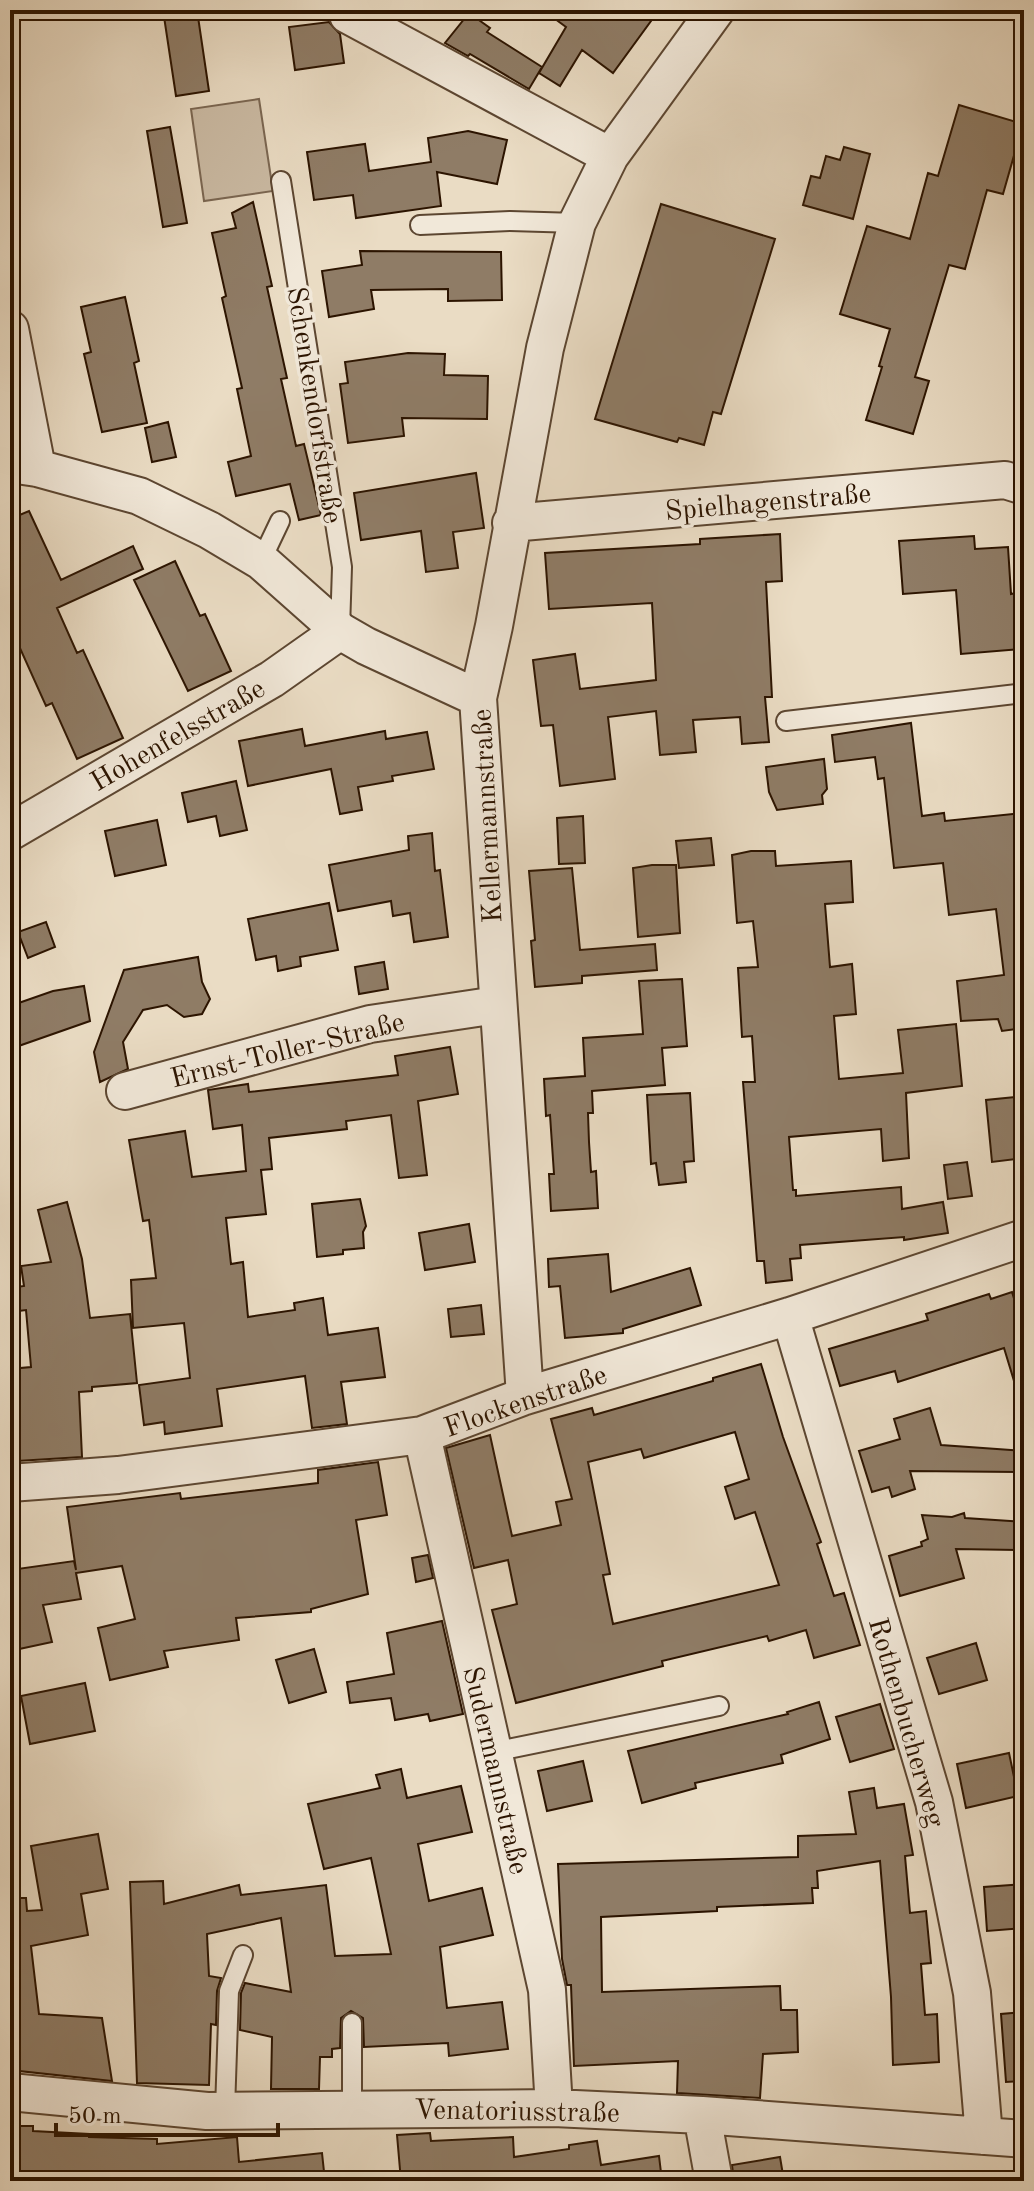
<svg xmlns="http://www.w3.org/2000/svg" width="1034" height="2191" viewBox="0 0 1034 2191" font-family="'Old Standard TT',serif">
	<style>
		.green { fill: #cabaa3; stroke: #7b6752; stroke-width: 2 }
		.building { fill: #8f7c66; stroke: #2c1400; stroke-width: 2; fill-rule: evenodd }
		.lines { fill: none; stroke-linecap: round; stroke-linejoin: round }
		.lane-casing { stroke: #5c4631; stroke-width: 22 }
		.street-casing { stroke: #5c4631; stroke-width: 40 }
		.lane { stroke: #f1e8d9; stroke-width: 18 }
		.street { stroke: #f1e8d9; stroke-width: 36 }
		.labels { text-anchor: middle; stroke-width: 7; stroke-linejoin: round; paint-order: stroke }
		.street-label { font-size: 28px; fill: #2c1400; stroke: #f1e8d9 }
	</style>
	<rect width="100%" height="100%" fill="#eadcc4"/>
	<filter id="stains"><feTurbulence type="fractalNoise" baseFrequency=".0025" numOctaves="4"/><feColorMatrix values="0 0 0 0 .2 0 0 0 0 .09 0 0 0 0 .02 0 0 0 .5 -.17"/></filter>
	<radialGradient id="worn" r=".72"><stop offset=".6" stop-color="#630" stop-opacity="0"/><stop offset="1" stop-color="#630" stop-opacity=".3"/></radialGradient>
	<path class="green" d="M259,99L273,191L204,201L191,109Z"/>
	<path class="building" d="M163,10H197L209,91L176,96Z
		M543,10H659L613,73L582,50L560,86L539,73L566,27Z
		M469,13L490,28L487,32L542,67L529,89L470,54L468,56L445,43Z
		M329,22L340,34L344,63L295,70L289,27Z
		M959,105L1023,124L1003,194L987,190L965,269L949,265L915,377L929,381L913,434L866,420L882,367L879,366L890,329L840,314L867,226L910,239L928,173L938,176Z
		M170,127L187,223L163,227L147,131Z
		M468,131L507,140L497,184L437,172L441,206L356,218L353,195L314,200L307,152L365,144L369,171L431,162L428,138Z
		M844,147L870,154L853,219L803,205L811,176L820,178L826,156L840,160Z
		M253,202L272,286L267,287L287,378L281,379L296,446L304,444L321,515L299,520L290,484L236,496L228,462L251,456L237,389L242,388L222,298L226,296L212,233L236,228L232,213Z
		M661,204L775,239L721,414L713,412L704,445L679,438L677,442L595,419Z
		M360,251L501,252L502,300L448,301V289L371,290L374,309L329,317L322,271L362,265Z
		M125,297L139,361L134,363L147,423L102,432L84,354L91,352L81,307Z
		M408,353L445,354L444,375L488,376L487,419L402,418L404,436L348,443L340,384L348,383L345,362Z
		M168,422L176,457L152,462L145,428Z
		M476,473L484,528L453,532L458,568L426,572L421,531L361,540L354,493Z
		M29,511L61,580L133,546L143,569L57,608L77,653L83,650L123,738L77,759L52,703L46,706L10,626V519Z
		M780,534L782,581L766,582L772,697H765L769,742L742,744L740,717L693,720L696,752L660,755L656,711L608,717L615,779L560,786L553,725L541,726L533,660L575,654L580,689L656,680L652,603L549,609L545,553L700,544V539Z
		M974,536L975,549L1008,547L1011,594L1016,593L1021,649L961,654L956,590L903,594L899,541Z
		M175,561L200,616L205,614L231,671L188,691L134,580Z
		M911,723L922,816L944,813L945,821L1024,813V1028L1002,1031L998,1019L961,1021L957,981L1004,975L996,909L949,915L943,863L894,868L884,778L878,779L875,757L835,762L832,735Z
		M302,729L305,746L385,731L386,739L427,732L434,769L392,776L393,781L358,787L362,810L340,814L331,769L248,786L239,741Z
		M824,759L827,789L822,795L823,804L777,810L769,792L766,767Z
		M236,781L247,830L220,836L216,816L188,822L182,793Z
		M583,816L585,863L559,864L557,818Z
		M157,820L166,865L115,876L105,831Z
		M432,833L435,871L440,870L448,937L414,942L410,913L393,916L391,901L338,911L329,865L409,850L408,836Z
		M711,838L714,865L679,868L676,841Z
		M751,851H775L776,866L851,861L853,902L825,904L830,967L852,964L856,1014L834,1016L839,1079L903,1073L898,1030L956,1024L962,1086L906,1093L909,1158L883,1161L881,1129L789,1137L793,1190H796V1196L901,1187L902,1209L943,1202L948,1233L904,1240V1237L800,1245L801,1258L790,1259L792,1280L766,1283L764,1261H757L743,1082H755L752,1036L742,1037L738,968L758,967L753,921L737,923L732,855Z
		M652,865H676L680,933L638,937L633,868Z
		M572,868L580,950L655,944L657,970L582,976V983L535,987L531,941L535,940L529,871Z
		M329,903L338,950L300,957L301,966L278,971L276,956L256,960L248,919Z
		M46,922L55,947L28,958L18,932Z
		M198,957L202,982L210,999L202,1014L184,1017L167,1005L143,1010L123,1042L128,1069L100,1082L94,1052L124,970Z
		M384,962L388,989L359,994L355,967Z
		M682,979L687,1046L662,1048L665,1085L592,1091L593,1113H588L589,1142L591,1172L596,1171L598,1208L551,1211L549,1174H554L550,1115L546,1116L544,1079L585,1076L583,1038L643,1034L639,981Z
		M84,986L90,1021L10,1049V1006L53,991Z
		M450,1047L458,1094L418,1101L427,1175L399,1178L391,1115L346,1121L347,1129L269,1138L272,1169L261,1170L266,1214L226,1218L231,1264L243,1262L248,1317L295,1310L294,1303L323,1298L328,1335L378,1328L385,1377L341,1382L347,1424L312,1428L305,1376L217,1389L222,1426L165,1434L164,1422L144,1425L139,1385L190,1378L184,1323L133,1328L131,1280L156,1278L149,1220L143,1221L129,1140L185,1131L192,1177L246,1171L242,1125L213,1129L208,1090L248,1084L249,1092L398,1075L395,1056Z
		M690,1093L694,1161L684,1162L686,1182L659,1185L656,1163L651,1164L647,1095Z
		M1024,1096V1158L992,1162L986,1100Z
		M967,1162L972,1196L948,1199L944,1165Z
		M360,1199L366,1226L363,1232L364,1248L343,1250V1254L317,1257L312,1204Z
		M67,1202L82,1259L90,1318L130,1314L137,1383L92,1387V1391L79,1392L82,1457L17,1461L10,1369L31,1367L26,1310L10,1312V1288L24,1286L21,1266L51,1262L38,1210Z
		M469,1224L475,1262L425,1270L419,1233Z
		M608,1254L611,1292L690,1268L701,1305L623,1329V1333L565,1338L560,1286L549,1287L548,1259Z
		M1012,1292L1024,1331V1393L1018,1394L1004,1348L898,1382L895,1371L840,1386L829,1349L928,1320L926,1314L989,1294L991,1299Z
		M481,1305L484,1334L451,1337L448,1309Z
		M761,1364L783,1437L821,1542L817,1544L834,1596L844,1593L860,1645L814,1658L806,1630L769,1641L767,1636L662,1661L663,1666L516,1703L492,1610L517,1604L508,1560L474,1568L446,1448L490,1435L512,1536L561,1525L556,1502L572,1499L551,1419L592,1408L594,1415L713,1381V1378ZM735,1432L749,1479L725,1487L735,1519L755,1512L779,1585L613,1624L603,1575L610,1574L588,1462L641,1449L644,1458Z
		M930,1408L941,1445L1024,1451V1472L910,1471L915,1489L892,1497L889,1487L872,1492L859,1451L900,1439L894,1419Z
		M378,1462L387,1515L356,1520L368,1594L311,1609V1612L236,1618L239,1640L164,1651L168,1667L110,1680L98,1628L135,1619L122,1566L76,1573L81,1599L43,1605L52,1642L10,1651V1570L74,1561L76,1570L67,1507L180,1493L181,1499L318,1483V1470Z
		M964,1513L965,1518L1024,1522V1550L956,1549L964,1578L900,1596L889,1556L922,1546L921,1542L928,1539L922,1515L952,1517Z
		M428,1555L433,1578L416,1582L412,1558Z
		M442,1621L463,1714L430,1721L428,1714L395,1720L391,1698L350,1703L347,1682L394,1674L387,1633Z
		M976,1643L987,1680L939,1694L927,1658Z
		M314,1649L326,1692L289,1703L276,1660Z
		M85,1683L95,1731L30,1744L21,1696Z
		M819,1702L830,1739L781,1755L783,1763L695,1783L696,1788L642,1803L628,1751L788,1714L787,1712Z
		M880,1704L894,1749L850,1762L836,1717Z
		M1009,1753L1018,1796L966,1808L957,1764Z
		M583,1761L592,1801L547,1811L538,1771Z
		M401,1769L407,1798L461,1786L472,1832L418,1844L429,1901L482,1888L493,1935L440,1947L447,2008L502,2002L508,2049L449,2056L448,2043L364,2047L363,2018L351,2011L341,2018L340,2048L332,2049V2057H320L319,2089H271L272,2037L240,2030L241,1993L245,1983L291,1992L281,1918L207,1934L209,1976L221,1978L217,1991L216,2025L211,2024L209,2085L137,2083L130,1882L163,1881L164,1904L239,1885L241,1895L326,1885L335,1956L391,1954L371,1858L324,1869L308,1804L380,1788L376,1775Z
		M874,1788L877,1808L904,1804L913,1855L905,1856L910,1913L926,1911L931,1963L921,1964L925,2015L937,2014L939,2062L893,2065L891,1997L880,1861L817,1871L818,1888H812L813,1903L717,1907V1911L601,1917L602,1992L780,1986L781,2010H797L798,2052L763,2054L760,2098L677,2093L678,2061L574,2066L571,1985H567L562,1959L558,1864L798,1857V1836L856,1834L849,1792Z
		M98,1834L108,1889L81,1894L88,1935L31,1946L39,2014L102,2018L112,2081L10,2070V1898H26L27,1911L42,1910L31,1846Z
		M1024,1884V1928L987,1931L984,1887Z
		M1024,2012V2081L1006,2082L1001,2014Z
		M10,2126H33V2131L89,2134V2137L157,2139V2144L237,2137L239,2162L322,2153L325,2181H10Z
		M430,2133L431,2141L513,2137L514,2157L569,2149V2145L597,2141L601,2165L659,2156L662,2181H558V2177L401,2181L397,2135Z
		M780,2157L784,2181H734L732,2165Z"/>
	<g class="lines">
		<g class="lane-casing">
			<path id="lane" d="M281,181L342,567L340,629
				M420,225L510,221L577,223
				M261,561L280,521
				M786,721L1024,693
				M493,1752L719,1706
				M352,2023V2109
				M225,2110L229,1991L243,1955"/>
		</g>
		<g class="street-casing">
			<path id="street" d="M348,15L610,156
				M10,329L37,468
				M10,464L37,468L139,496L209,530L261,561L340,631L366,646L478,698
				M511,523L1005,480L1024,486
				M10,832L272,679L340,631
				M125,1091L370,1024L497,1005
				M790,1316L934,1802L972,1993L984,2136
				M525,1396L478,698L494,626L545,348L577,223L610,156L716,10
				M422,1435L547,1990L554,2108
				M10,1483L118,1475L422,1435L525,1396L790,1316L1024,1238
				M10,2092L207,2111L554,2108L702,2115L1024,2139
				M702,2115L714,2181"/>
		</g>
		<use href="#lane" class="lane"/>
		<use href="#street" class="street"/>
	</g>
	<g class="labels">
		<g class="street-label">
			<text transform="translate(316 405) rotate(81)" y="10">Schenkendorfstraße</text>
			<text transform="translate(768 501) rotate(-5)" y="10">Spielhagenstraße</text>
			<text transform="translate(177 734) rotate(-30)" y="10">Hohenfelsstraße</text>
			<text transform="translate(486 816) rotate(-93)" y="10">Kellermannstraße</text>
			<text transform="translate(287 1049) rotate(-14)" y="10">Ernst-Toller-Straße</text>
			<text transform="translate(525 1400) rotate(-19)" y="10">Flockenstraße</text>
			<text transform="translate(908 1722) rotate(74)" y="10">Rothenbucherweg</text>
			<text transform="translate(497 1770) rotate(77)" y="10">Sudermannstraße</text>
			<text transform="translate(517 2110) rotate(1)" y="10">Venatoriusstraße</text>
		</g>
	</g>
	<rect width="1034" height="2191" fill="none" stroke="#eadcc4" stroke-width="40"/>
	<rect x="12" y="12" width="1010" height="2167" fill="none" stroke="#2c1400" stroke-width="4"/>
	<rect x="20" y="20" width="994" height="2151" fill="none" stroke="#2c1400" stroke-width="2"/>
	<path d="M56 2123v12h222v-12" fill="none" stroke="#2c1400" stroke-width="4"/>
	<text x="68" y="2123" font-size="24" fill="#2c1400" stroke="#f1e8d9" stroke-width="6" paint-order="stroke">50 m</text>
	<rect width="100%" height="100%" filter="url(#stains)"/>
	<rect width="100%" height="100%" fill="url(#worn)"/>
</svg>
